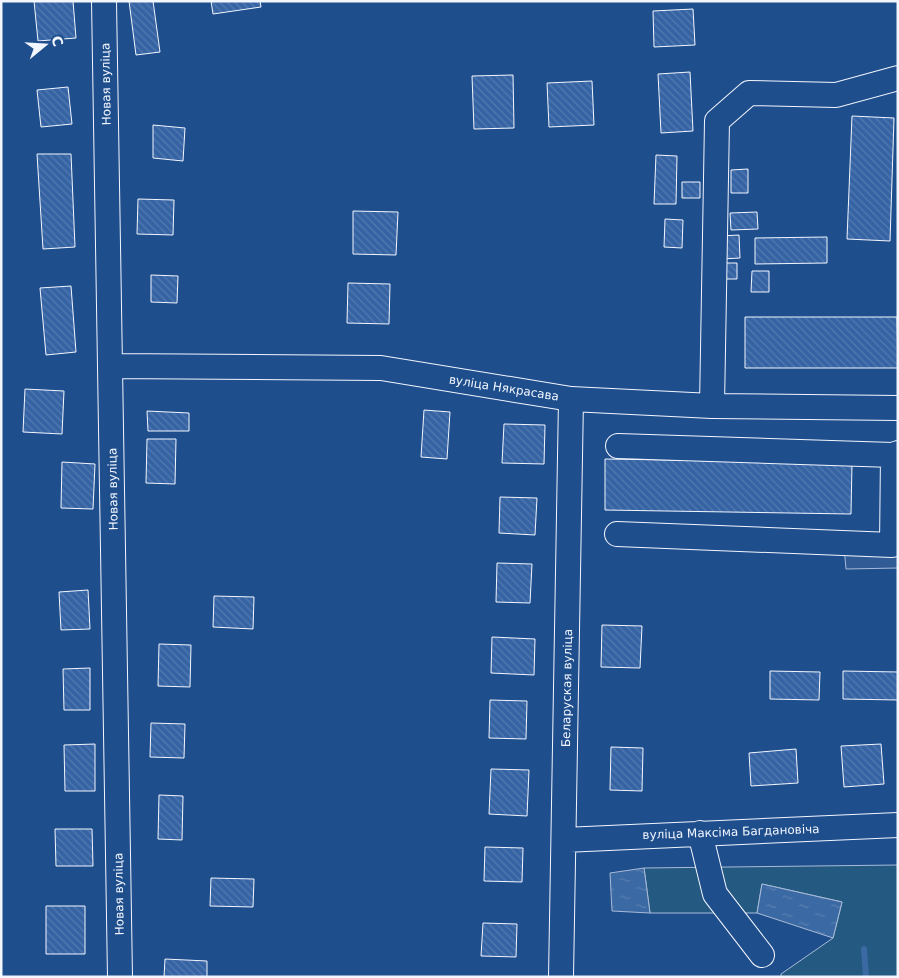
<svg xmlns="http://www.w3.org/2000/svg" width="899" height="978" viewBox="0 0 899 978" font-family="'DejaVu Sans',sans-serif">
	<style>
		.grass { fill: #245a82; stroke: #a8bbd7 }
		.parking { fill: #305b95; stroke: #a8bbd7 }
		.water { fill: url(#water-ripples); stroke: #a8bbd7 }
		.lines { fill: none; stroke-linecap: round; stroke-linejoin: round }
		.stream { stroke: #3b69a3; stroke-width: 6 }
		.building { fill: url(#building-back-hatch); stroke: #f2f6ff }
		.minor-casing { stroke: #f2f6ff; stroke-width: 26 }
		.minor { stroke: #1f4e8c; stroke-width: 24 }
		.labels { text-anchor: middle; stroke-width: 4; stroke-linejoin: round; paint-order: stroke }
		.street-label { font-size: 12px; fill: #f2f6ff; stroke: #1f4e8c }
	</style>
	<defs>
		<pattern id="water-ripples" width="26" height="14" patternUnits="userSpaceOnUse" patternTransform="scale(1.25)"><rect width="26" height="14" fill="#3b69a3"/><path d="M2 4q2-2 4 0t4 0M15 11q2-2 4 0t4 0" fill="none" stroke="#587fb1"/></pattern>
		<pattern id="building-back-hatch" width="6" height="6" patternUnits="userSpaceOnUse" patternTransform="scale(1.25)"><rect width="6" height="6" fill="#3563a3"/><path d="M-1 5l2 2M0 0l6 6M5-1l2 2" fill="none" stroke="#537ab1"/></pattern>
	</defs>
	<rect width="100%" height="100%" fill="#1f4e8c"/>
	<path class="grass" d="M898,865V977H781V974L833,938L842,902L762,884L757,913H650L644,868Z"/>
	<path class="parking" d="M879,444H898V568L846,569L843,536L886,534Z"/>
	<path class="water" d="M644,868L650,913L612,911L610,873Z
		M762,884L842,902L833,938L757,913Z"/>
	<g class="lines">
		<path class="stream" d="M864,949L866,977"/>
	</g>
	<path class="building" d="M34,1H73L76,38L38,41Z
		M129,1H153L160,52L136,55Z
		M211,1H260L261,7L213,14Z
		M693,9L695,45L654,47L653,11Z
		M690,72L693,131L661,133L658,74Z
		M513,75L514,128L474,129L472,76Z
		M592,81L594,125L549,127L547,83Z
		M68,87L72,124L41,127L37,90Z
		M852,116L894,118L890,241L847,239Z
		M153,125L185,128L183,161L153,158Z
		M37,154H71L75,247L43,249Z
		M656,155L677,156L676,204H654Z
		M748,169V193H731V170Z
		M682,182H700V198H682Z
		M138,199L174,200L173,235L137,234Z
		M353,211L398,212L396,255L353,254Z
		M757,212L758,229L731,230L730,213Z
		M665,219L683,220L682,248L664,247Z
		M739,235L740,258L721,259L720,236Z
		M827,237V263L755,264V238Z
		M721,263H737V279H721Z
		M752,271H769V292H751Z
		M151,275L178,276L177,303L151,302Z
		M348,283L390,284L389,324L347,323Z
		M71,286L76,352L46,355L40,288Z
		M745,317H897L898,368H745Z
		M25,389L64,391L62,434L23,432Z
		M424,410L450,412L447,459L421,457Z
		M147,411L189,413V431H148Z
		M504,424L545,425L544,464L502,463Z
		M147,439H176L175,484L146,483Z
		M605,459L852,463L851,514L605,510Z
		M62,462L95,464L93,509L61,508Z
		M500,497L537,498L535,535L499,533Z
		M497,563L532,564L530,603L496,602Z
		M88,590L90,629L61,630L59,592Z
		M214,596L254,597L253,629L213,627Z
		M602,625L642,626L640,668L601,667Z
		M492,637L535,639L534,675L491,673Z
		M159,644L191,645L190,687L158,686Z
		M90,668V710H64L63,669Z
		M770,671L820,672L819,700L770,699Z
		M843,671L898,672V700L843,699Z
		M490,700L527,701L526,739L489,738Z
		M151,723L185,724L184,758L150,757Z
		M95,744V791H65L64,745Z
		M881,744L884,784L844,787L841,746Z
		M611,747L643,748L642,791L610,790Z
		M796,749L798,783L751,786L749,753Z
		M491,769L529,770L527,816L489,814Z
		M159,795L183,796L182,840L158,839Z
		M55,829H92L93,866H56Z
		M485,847L523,848L522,882L484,881Z
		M211,878L254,879L253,907L210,906Z
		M46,906H85V954H46Z
		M483,923L517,924L516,957L481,956Z
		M165,959L207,961V977H164Z"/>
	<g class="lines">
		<g class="minor-casing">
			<path id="minor" d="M104,1L120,977
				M111,366L381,368L571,399L712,406L898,408
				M712,406L717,121L749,93L836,95L898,78
				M618,446L893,455
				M617,534L892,545L893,455L898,453
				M700,833L715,894L762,955
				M564,840L898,825
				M561,977L571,399"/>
		</g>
		<use href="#minor" class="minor"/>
	</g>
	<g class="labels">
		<g class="street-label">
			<text transform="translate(106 84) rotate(-91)" y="4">Новая вуліца</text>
			<text transform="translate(504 388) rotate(9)" y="4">вуліца Някрасава</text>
			<text transform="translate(113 489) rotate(-91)" y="4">Новая вуліца</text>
			<text transform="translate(567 688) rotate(-89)" y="4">Беларуская вуліца</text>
			<text transform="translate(731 832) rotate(-2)" y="4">вуліца Максіма Багдановіча</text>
			<text transform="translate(119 894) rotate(-91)" y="4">Новая вуліца</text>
		</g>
	</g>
	<rect width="899" height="978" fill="none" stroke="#f2f6ff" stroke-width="5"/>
	<g transform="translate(45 45) rotate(72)" stroke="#1f4e8c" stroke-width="4" paint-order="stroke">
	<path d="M0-4L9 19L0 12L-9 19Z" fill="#f2f6ff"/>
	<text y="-8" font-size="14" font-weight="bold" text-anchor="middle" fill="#f2f6ff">С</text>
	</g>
</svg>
